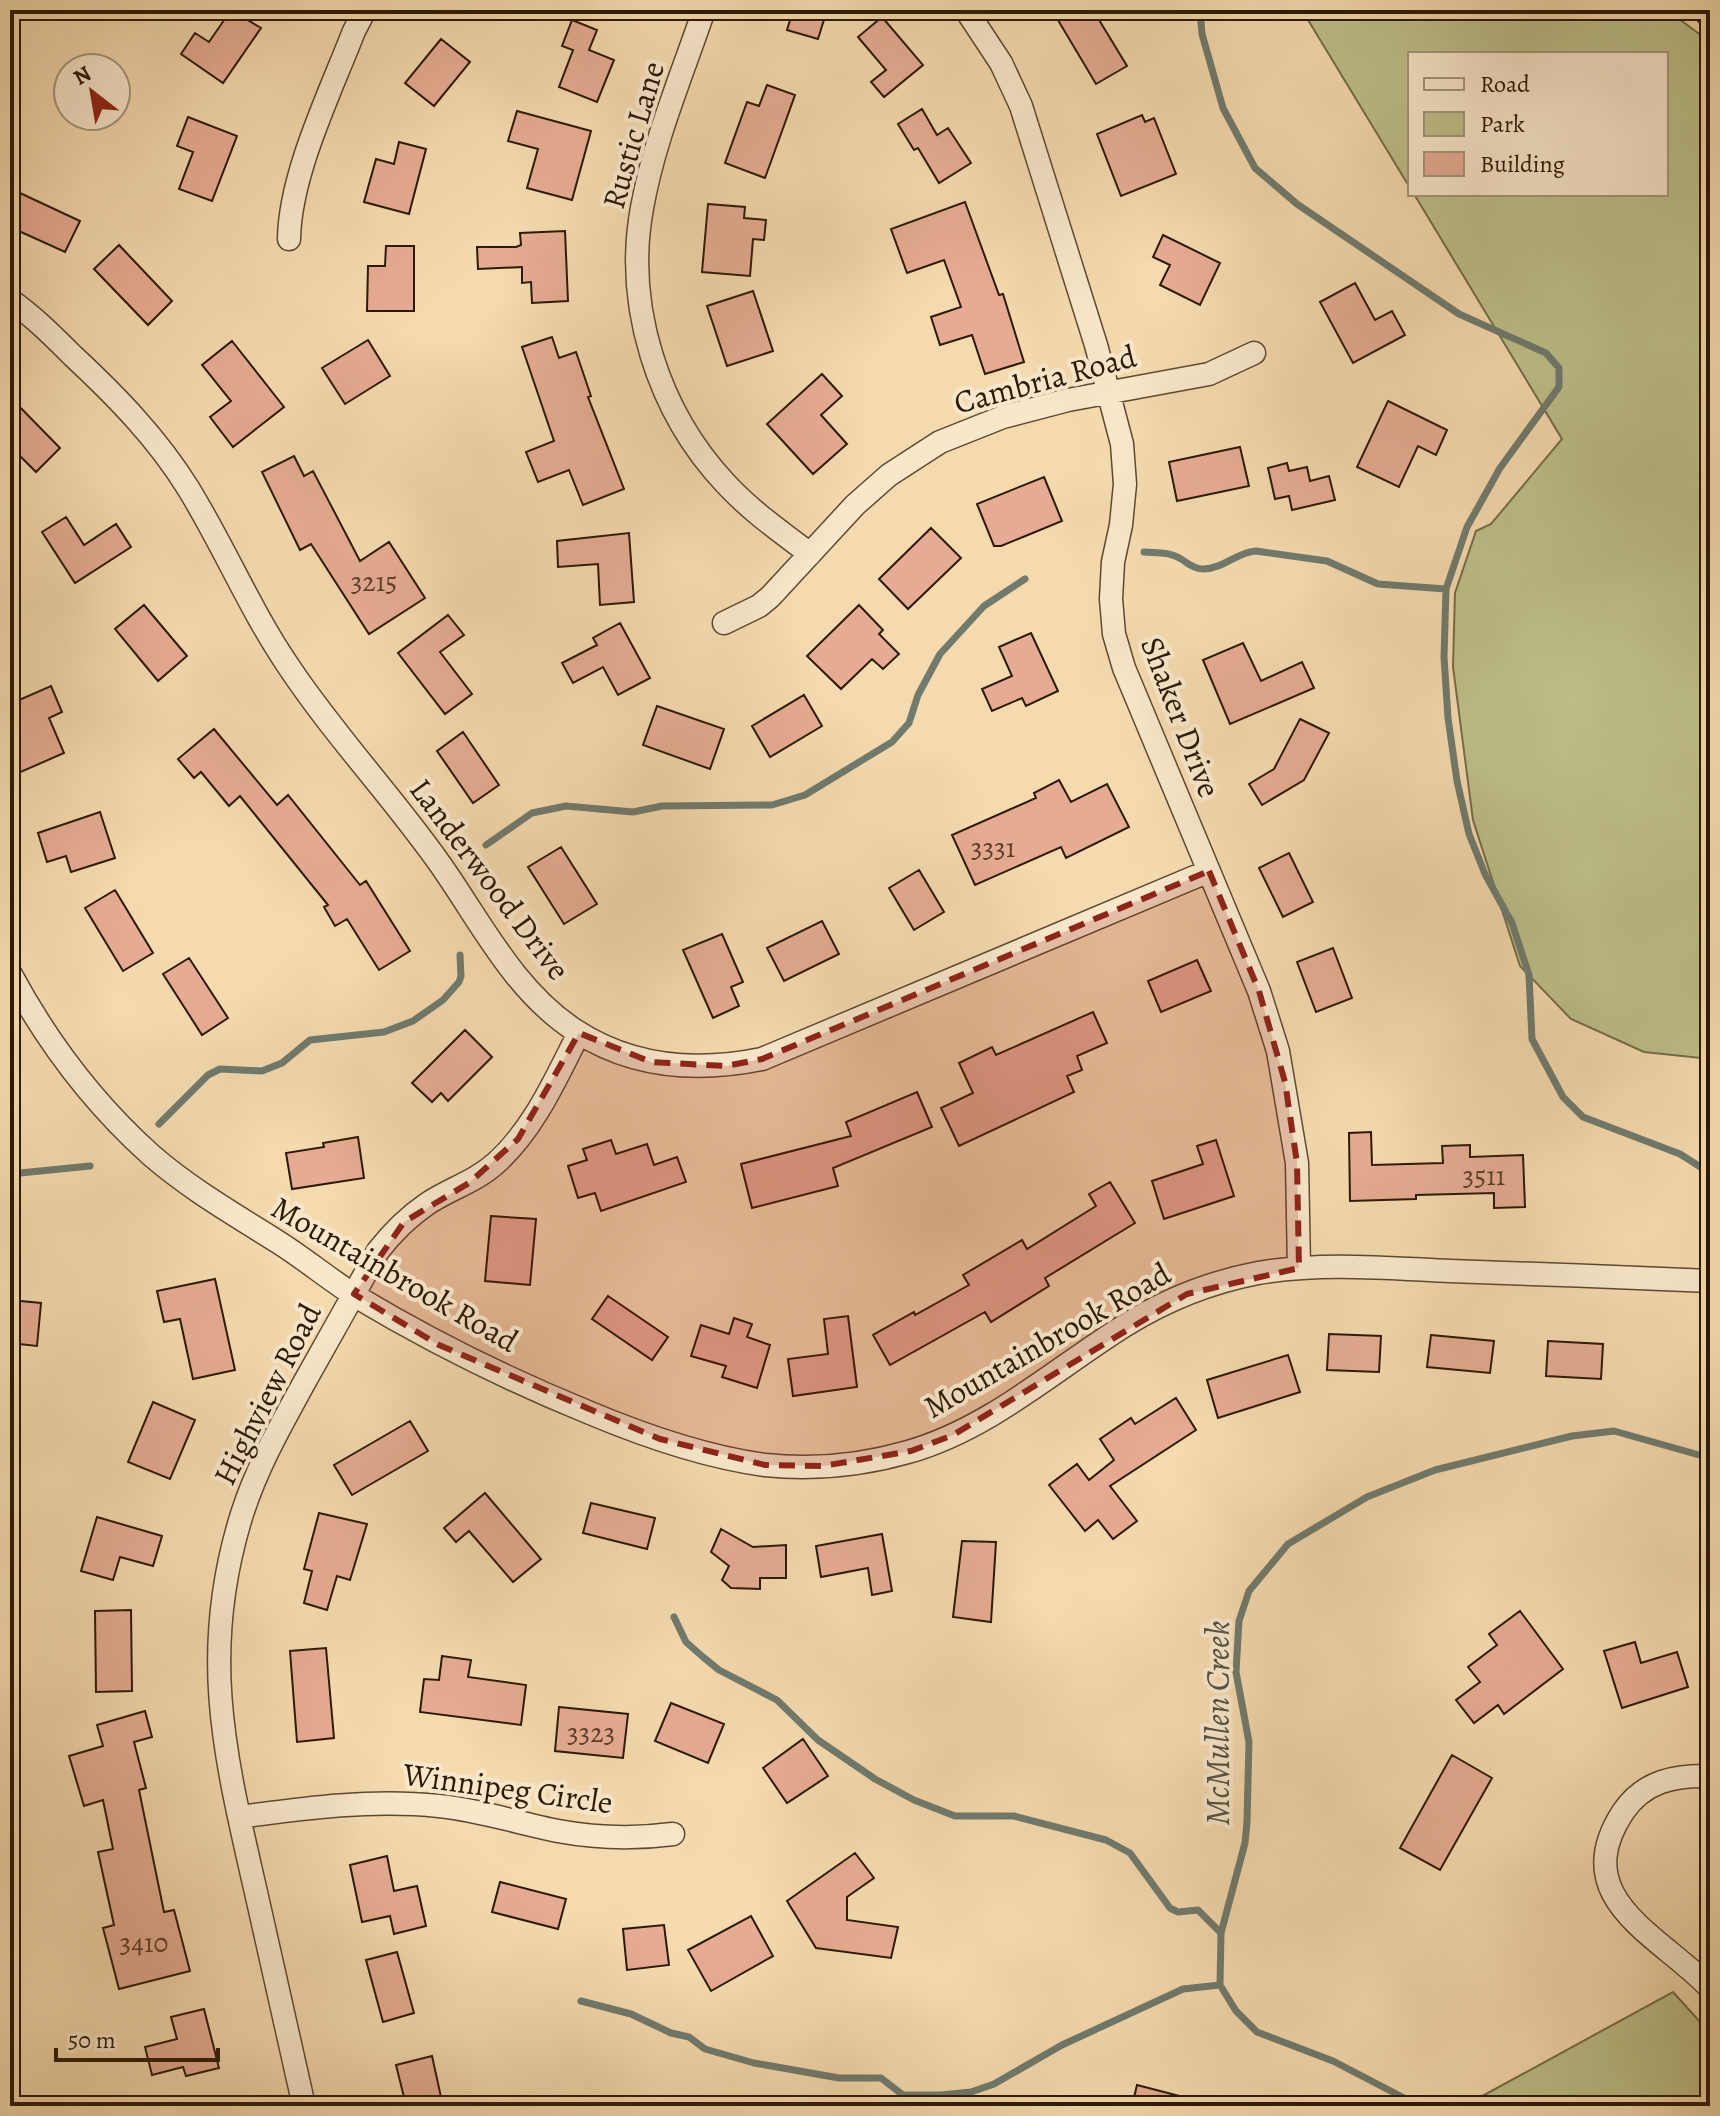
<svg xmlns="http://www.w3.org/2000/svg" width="1720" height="2116" viewBox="0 0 1720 2116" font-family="Alegreya,serif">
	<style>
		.green { fill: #bdbf8a; stroke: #746c48; stroke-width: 2 }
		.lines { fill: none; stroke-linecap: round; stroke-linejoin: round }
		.stream { stroke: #707a6d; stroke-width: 7 }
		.building { fill: #e6ac93; stroke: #2c1906; stroke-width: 2 }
		.street-casing { stroke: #5e4930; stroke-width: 25 }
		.secondary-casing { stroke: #2c1906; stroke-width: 33 }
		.street { stroke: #f8e7cb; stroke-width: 22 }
		.secondary { stroke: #f8e7cb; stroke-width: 30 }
		.marked { fill: #8f2418; fill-opacity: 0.2; stroke: #8f2418; stroke-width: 6; stroke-dasharray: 16 10; stroke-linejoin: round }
		.labels { text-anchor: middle; stroke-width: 8; stroke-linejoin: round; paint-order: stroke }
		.number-label { font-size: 28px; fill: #5a3e29 }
		.street-label { font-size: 32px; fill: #2c1906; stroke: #f8e7cb }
		.water-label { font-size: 34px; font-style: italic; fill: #545142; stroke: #f8e7cb }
	</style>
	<rect width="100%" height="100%" fill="#f5daaf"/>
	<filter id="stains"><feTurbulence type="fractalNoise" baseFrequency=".0025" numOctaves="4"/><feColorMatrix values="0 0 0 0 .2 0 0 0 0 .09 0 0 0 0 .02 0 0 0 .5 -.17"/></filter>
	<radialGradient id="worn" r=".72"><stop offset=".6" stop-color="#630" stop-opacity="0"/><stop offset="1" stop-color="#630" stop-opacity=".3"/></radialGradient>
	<path class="green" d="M1302,10H1667L1710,42V1059L1644,1052L1571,1019L1520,966L1473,820L1453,667L1455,593L1476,531L1491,524L1562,439L1414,194H1666V54H1410V188Z
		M1673,1992L1710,2033V2106H1464Z"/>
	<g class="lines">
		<path class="stream" d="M1200,10L1202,34L1223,108L1255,168L1297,204L1459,314L1546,353L1559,368V387L1500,468L1467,527L1446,589L1444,657L1448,718L1457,781L1469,834L1485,874L1512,923L1529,975L1532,1039L1563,1097L1583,1117L1680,1154L1710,1173
			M1144,552C1153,553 1167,552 1175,556C1186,560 1191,569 1203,569C1223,569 1237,552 1256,551L1327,561L1378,584L1446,589
			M486,845L532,813L566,806L633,812L662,806L772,805L805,795L892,742L909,723L918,695L940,654L984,606L1025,579
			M159,1124L208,1075L220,1069L262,1071L282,1063L310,1040L384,1032L413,1021L443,1000L459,982L461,976L460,955
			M10,1174L90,1166
			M674,1617L686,1642L703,1657L719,1670L777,1700L818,1740L875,1779L914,1800L955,1816H1014L1106,1840L1130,1853L1170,1908L1178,1912L1198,1910L1221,1933
			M581,2001L631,2014L671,2033L689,2037L705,2049L754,2063L839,2078H881L903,2095H941L971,2092L994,2084L1062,2045L1183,1989L1220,1985
			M1414,2106L1408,2100L1333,2061L1257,2032L1236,2011L1220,1985L1221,1933L1245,1843L1247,1822L1249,1742L1236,1672L1239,1621L1249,1591L1288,1544L1367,1497L1435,1470L1572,1436L1614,1431L1710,1458"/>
	</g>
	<path class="building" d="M231,10L261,28L223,83L181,54L195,33L209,42Z
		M793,10H827L818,39L787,30Z
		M1052,10H1093L1127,66L1096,84Z
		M882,17L923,65L884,97L871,82L886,70L858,37Z
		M572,20L597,30L589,50L614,60L597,102L559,87L573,50L562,46Z
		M441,39L470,62L434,106L405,83Z
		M767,85L795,95L765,178L725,163L747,102L759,106Z
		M922,109L937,135L948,128L971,163L939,183L918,148L914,150L898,124Z
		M517,111L591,131L572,200L527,188L538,149L508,141Z
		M1142,115L1145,122L1154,118L1176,174L1121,196L1097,134Z
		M188,117L237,136L212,201L179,189L193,152L177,146Z
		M399,142L426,149L409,214L364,202L376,159L394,164Z
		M20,193L80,221L65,252L10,227V215Z
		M965,202L999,295L1003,294L1024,362L985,374L972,335L940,345L931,317L961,307L944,260L907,273L891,229Z
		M708,204L745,207L744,218L766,220L764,240L753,239L750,276L702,272Z
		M565,231L568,301L532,303L531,282L522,283V267L478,269L477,247H516L521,245L520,233Z
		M1163,235L1220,263L1200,305L1160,285L1170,265L1153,257Z
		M119,245L172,301L148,325L94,269Z
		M386,246H414V311H367L368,266H385Z
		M1355,283L1375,320L1392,311L1405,335L1353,363L1320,302Z
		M753,291L773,351L727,366L707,306Z
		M552,337L559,358L576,352L591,396L588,397L624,489L583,505L569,470L538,482L526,452L554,441L522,347Z
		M368,340L390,376L345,404L322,368Z
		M232,341L284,407L233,447L210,417L231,401L202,365Z
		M822,374L842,396L821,415L847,444L813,474L767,424Z
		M10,397L60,448L36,472L10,446Z
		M1388,401L1447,430L1436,455L1418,446L1399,487L1357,467Z
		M1240,447L1249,486L1177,501L1169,462Z
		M294,456L304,476L313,471L360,561L389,542L425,598L369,634L311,544L300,550L262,472Z
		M1287,463L1289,471L1307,467L1310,481L1329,476L1335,500L1292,510L1289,496L1275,499L1268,468Z
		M1044,477L1062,521L1001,546H994L977,504Z
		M66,517L84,545L116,524L131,547L75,583L42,532Z
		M931,528L961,558L908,609L879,579Z
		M629,533L634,602L600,605L598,564L558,567L557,541Z
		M144,605L187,656L158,681L115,629Z
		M859,605L883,630L879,634L899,654L883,669L872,659L841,689L807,656Z
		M448,615L464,635L440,652L472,694L445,714L398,653Z
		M620,623L650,678L618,695L603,667L573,683L562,663L597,645L593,638Z
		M1031,633L1058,691L1026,706L1022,698L992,711L982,689L1012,676L999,647Z
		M1243,643L1261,681L1302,662L1314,688L1230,724L1203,660Z
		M51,686L62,712L49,718L64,753L16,774L10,760V704Z
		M804,695L822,726L770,757L752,726Z
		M657,706L724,729L710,769L643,745Z
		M1300,719L1329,733L1304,780L1262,805L1249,784L1274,769Z
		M214,729L277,805L288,795L360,885L366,881L410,951L379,970L347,919L335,926L324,907L328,905L240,796L229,806L201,772L194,778L178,759Z
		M463,732L499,785L473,803L437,751Z
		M1059,780L1071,802L1107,784L1129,827L1066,858L1061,847L975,885L952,835L1036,798L1034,793Z
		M100,812L115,858L71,872L66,856L47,862L38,833Z
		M561,847L597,904L564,924L528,867Z
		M1289,853L1313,902L1283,917L1259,868Z
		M919,870L944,912L914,930L889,888Z
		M115,890L153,953L123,971L85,908Z
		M822,921L839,954L784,981L767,948Z
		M722,934L743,982L731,987L739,1006L713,1018L683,950Z
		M1333,948L1352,998L1316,1012L1297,962Z
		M189,958L228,1018L202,1035L163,974Z
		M1197,960L1211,991L1161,1012L1148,981Z
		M1093,1012L1107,1043L1077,1056L1082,1070L1067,1076L1074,1092L959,1146L941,1108L973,1093L959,1063L992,1047L996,1055Z
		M465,1030L492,1057L448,1101L441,1093L432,1102L412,1083Z
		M917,1092L932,1127L833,1168L838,1186L752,1208L741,1164L851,1136L846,1122Z
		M1371,1132L1372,1165L1443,1163L1442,1146L1470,1145V1157L1523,1155L1525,1207L1494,1208V1193L1416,1195V1199L1350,1201L1349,1133Z
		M358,1137L364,1178L292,1189L286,1153L324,1147L323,1143Z
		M611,1140L616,1154L647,1144L654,1165L677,1157L686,1182L601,1211L595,1193L578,1198L568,1166L587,1160L583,1149Z
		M1216,1140L1234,1196L1164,1219L1152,1181L1203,1164L1197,1146Z
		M1110,1182L1135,1223L1045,1278L1049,1286L991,1322L985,1312L890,1365L873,1335L914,1312L915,1315L969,1285L963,1275L1022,1240L1027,1249L1096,1206L1089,1194Z
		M491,1216L536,1219L530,1285L485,1281Z
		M215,1279L235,1370L193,1379L180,1319L164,1322L157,1291Z
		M608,1296L668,1337L652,1360L592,1319Z
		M10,1300L41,1303L37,1346L10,1343Z
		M848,1316L857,1387L793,1396L788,1359L828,1354L824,1319Z
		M734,1318L752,1324L747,1337L770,1345L757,1388L722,1377L726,1366L691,1356L701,1325L729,1334Z
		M1329,1334L1381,1336L1379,1372L1327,1370Z
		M1431,1335L1494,1341L1490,1373L1427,1367Z
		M1548,1341L1603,1344L1601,1379L1546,1376Z
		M1288,1355L1300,1392L1218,1418L1207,1380Z
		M1176,1398L1196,1430L1110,1486L1137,1521L1113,1539L1098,1520L1085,1531L1049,1485L1077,1464L1089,1480L1114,1460L1100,1439L1131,1418L1135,1424Z
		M153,1402L195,1420L170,1479L128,1462Z
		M410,1421L428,1451L352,1495L334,1465Z
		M485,1493L541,1559L513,1582L469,1531L456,1542L444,1528Z
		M591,1503L655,1518L647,1549L583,1533Z
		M319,1513L367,1524L350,1580L337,1576L327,1610L304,1603L312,1571L304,1569Z
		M97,1517L162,1536L153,1566L120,1557L113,1580L81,1571Z
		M721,1529L753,1547L786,1545V1578H760V1589L731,1588L722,1580L729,1566L711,1552Z
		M882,1534L892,1591L872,1595L868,1568L821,1577L816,1546Z
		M962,1541L996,1542L991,1622L953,1617Z
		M131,1610L132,1691L96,1692L95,1611Z
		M1520,1611L1563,1669L1504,1714L1498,1705L1474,1723L1456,1700L1480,1682L1468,1667L1497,1645L1489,1634Z
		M1635,1642L1641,1663L1677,1652L1688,1687L1622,1708L1604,1651Z
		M326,1648L334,1738L297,1742L290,1651Z
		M442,1656L471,1660L468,1677L526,1685L521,1725L420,1712L424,1679L439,1680Z
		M671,1703L724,1724L708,1763L655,1741Z
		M559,1707L628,1714L623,1758L555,1751Z
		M145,1711L152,1737L134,1742L146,1788L139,1790L164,1912L174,1910L190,1971L119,1989L103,1928L114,1925L98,1852L113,1849L103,1800L84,1806L69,1756L103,1746L97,1725Z
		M803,1739L828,1776L787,1803L763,1768Z
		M1452,1755L1492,1778L1440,1870L1400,1848Z
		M855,1853L874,1878L847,1897V1920L898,1927L891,1958L816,1948L787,1901Z
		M387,1856L394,1891L417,1886L426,1926L394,1934L390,1916L362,1922L350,1865Z
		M500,1882L566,1899L558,1929L492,1912Z
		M751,1916L773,1956L711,1991L688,1950Z
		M664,1925L669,1965L627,1970L623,1929Z
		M397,1952L414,2013L383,2022L366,1960Z
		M204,2009L219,2068L186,2076L183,2067L152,2075L145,2047L177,2039L171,2017Z
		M432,2056L441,2097L406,2105L396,2065Z
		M1137,2085L1195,2100V2106H1132Z"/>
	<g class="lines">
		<g class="street-casing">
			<path id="street" d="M704,10C682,75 654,140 642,208C624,306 658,412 726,484C751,511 781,532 810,554
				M966,10L1001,63L1021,106L1096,345L1122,444L1125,484L1121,525L1113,562L1111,599L1114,634L1124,668L1259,991L1278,1051L1297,1163L1299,1268
				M289,239C290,174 330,93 354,31L365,10
				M10,300C33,316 53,336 73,356C116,396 157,438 188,488C224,546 250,610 289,667C335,736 392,796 440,864C481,922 514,991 576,1031C633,1068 698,1072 762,1059L1209,871
				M724,623L759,606L770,597L855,505L889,475L940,442L1003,417L1068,400L1209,374L1254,353
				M10,973C46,1040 94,1104 151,1155C190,1189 234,1214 278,1242C305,1259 330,1280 357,1297C432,1342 509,1380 590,1413C645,1436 705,1457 765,1465C812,1470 863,1465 908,1452C989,1429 1054,1370 1124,1326C1164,1301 1211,1282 1258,1273C1321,1262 1386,1268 1450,1271C1537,1274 1623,1277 1710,1281
				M1710,1776C1675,1775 1644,1781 1623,1812C1566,1899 1660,1935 1710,1988
				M239,1817C306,1808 371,1799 439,1806C480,1810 518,1823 558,1831C596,1838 635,1839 673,1834
				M304,2106C288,2033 271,1961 255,1888C224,1753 199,1651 242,1514C257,1467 281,1425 304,1383C329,1339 353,1295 378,1251C392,1233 408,1217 427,1204C449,1189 475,1182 496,1163C534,1129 556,1078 579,1033"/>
		</g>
		<g class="secondary-casing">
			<path id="secondary" d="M1709,10L1710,11"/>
		</g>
		<use href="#street" class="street"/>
		<use href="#secondary" class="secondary"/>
	</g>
	<path class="marked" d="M1209,871L1259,991L1285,1082L1297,1163L1299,1268L1187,1294L953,1435L911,1451L823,1466L765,1465L660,1439L439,1345L354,1294L404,1222L469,1183L518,1139L579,1033L651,1062L726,1066L762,1059Z"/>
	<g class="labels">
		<g class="number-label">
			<text x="374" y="591">3215</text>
			<text x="993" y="857">3331</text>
			<text x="1484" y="1185">3511</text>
			<text x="591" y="1742">3323</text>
			<text x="144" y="1952">3410</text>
		</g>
		<g class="street-label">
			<text transform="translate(633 135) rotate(-74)" y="11">Rustic Lane</text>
			<text transform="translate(1045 379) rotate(-15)" y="11">Cambria Road</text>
			<text transform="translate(1181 717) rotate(69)" y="11">Shaker Drive</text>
			<text transform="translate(490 879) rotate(53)" y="11">Landerwood Drive</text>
			<text transform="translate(395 1274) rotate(30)" y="11">Mountainbrook Road</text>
			<text transform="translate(1047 1340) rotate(-30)" y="11">Mountainbrook Road</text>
			<text transform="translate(267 1394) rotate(-63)" y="11">Highview Road</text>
			<text transform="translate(508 1788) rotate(8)" y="11">Winnipeg Circle</text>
		</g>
		<g class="water-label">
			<text transform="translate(1217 1723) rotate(-90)" y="12">McMullen Creek</text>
		</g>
	</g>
	<rect width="1720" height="2116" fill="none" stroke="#f5daaf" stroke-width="40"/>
	<rect x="12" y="12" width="1696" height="2092" fill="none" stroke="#2c1906" stroke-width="4"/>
	<rect x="20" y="20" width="1680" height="2076" fill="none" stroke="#2c1906" stroke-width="2"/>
	<rect x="1408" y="52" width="260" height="144" fill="#f8e7cb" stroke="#a6957c" stroke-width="2"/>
	<rect x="1424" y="78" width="40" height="12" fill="#f8e7cb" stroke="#a6957c" stroke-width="2"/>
	<text x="1480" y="92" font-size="24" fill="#2c1906">Road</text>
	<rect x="1424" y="112" width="40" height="24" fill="#bdbf8a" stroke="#a6957c" stroke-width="2"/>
	<text x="1480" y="132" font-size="24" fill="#2c1906">Park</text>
	<rect x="1424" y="152" width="40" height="24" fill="#e6ac93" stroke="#a6957c" stroke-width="2"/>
	<text x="1480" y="172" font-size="24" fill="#2c1906">Building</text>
	<g transform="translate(92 92) rotate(329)"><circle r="38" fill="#f8e7cb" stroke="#a6957c" stroke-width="2"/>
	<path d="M0-6L14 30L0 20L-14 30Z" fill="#8f2418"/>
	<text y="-12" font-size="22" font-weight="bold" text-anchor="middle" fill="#2c1906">N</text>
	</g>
	<path d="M56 2048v12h162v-12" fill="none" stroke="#2c1906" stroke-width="4"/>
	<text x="68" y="2048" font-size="24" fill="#2c1906" stroke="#f8e7cb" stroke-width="6" paint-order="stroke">50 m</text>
	<rect width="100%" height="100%" filter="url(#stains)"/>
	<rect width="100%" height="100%" fill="url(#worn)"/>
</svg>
